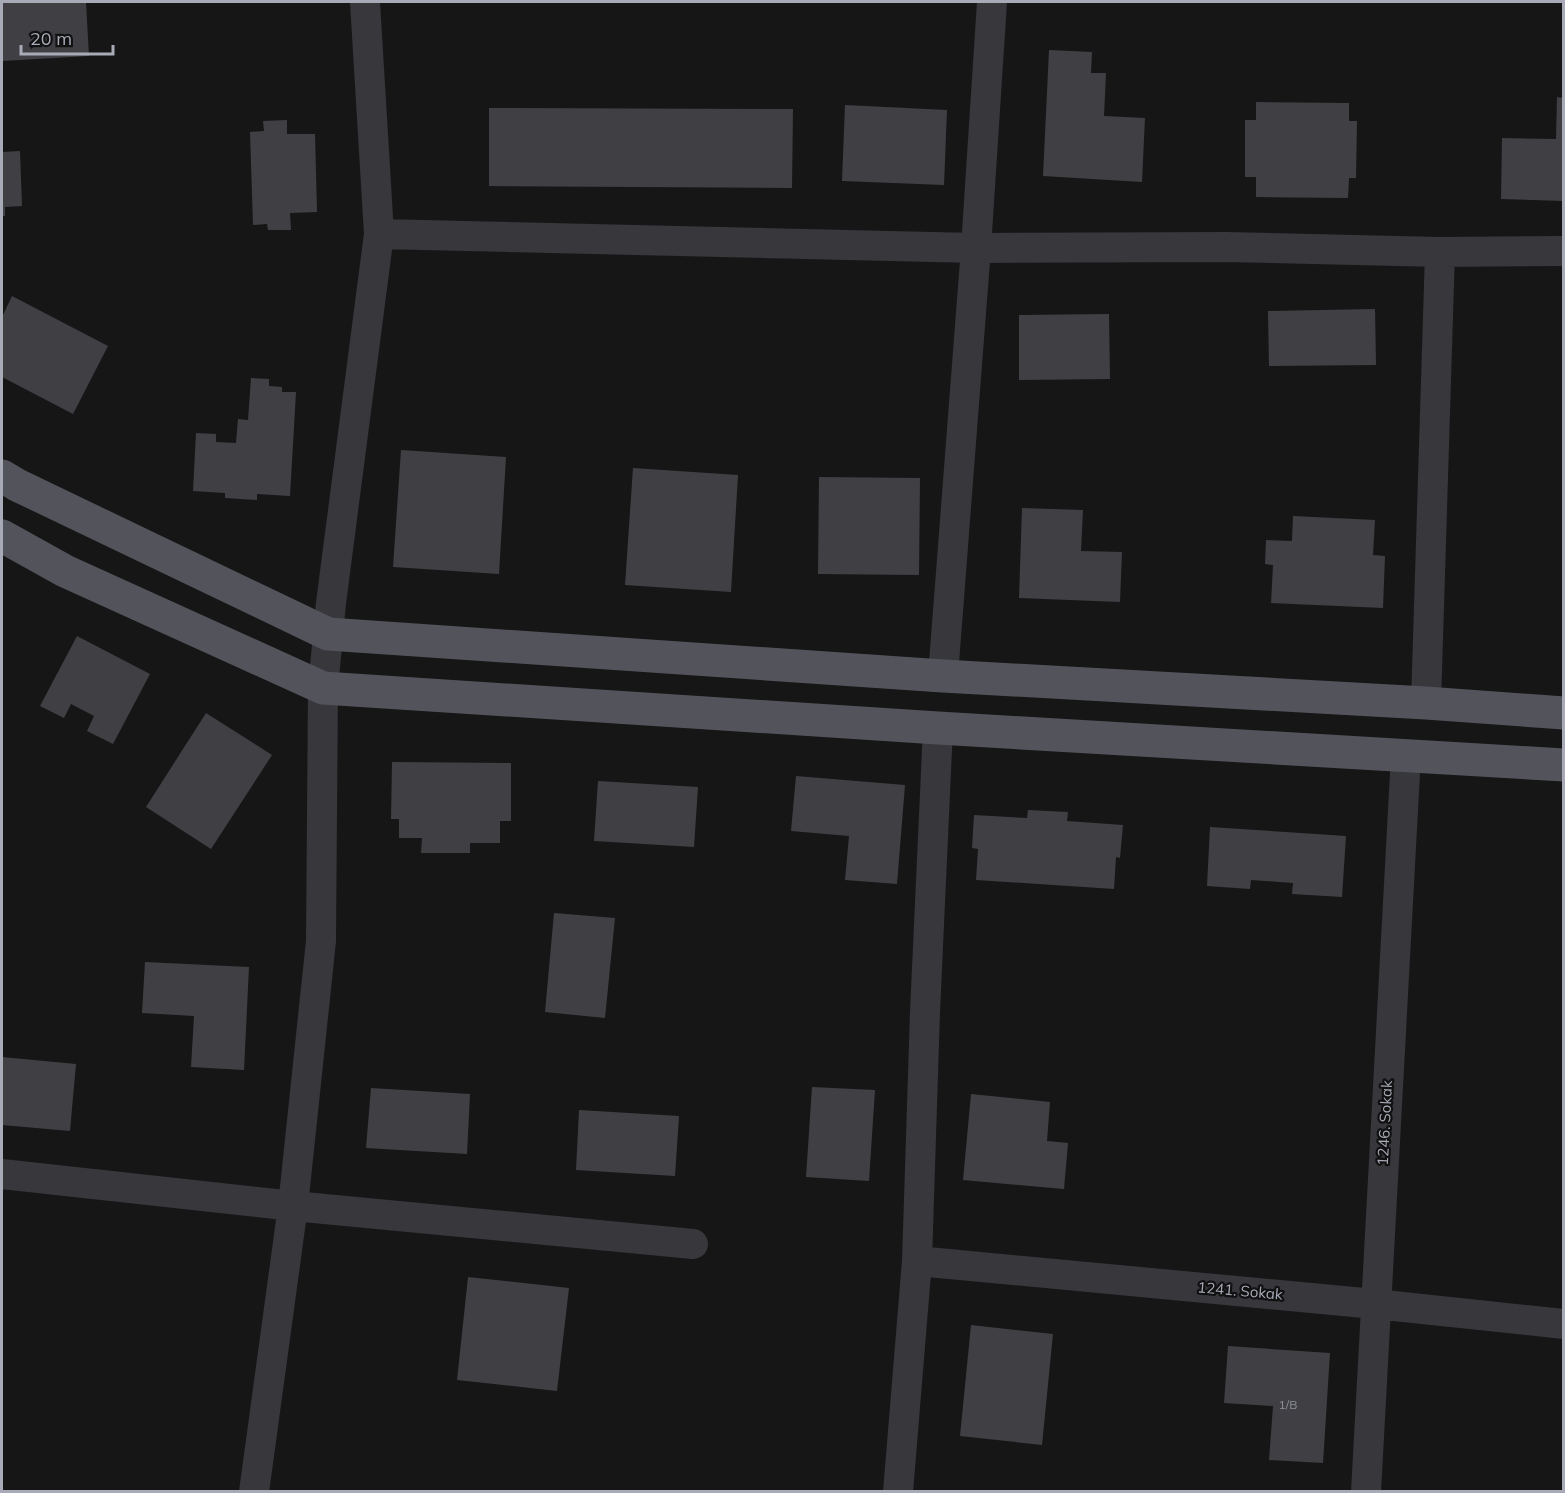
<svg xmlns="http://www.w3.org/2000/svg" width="1565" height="1493" viewBox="0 0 1565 1493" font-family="Mulish,sans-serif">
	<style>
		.building { fill: #404044 }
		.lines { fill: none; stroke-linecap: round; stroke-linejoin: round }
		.minor { stroke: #37373c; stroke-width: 30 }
		.major { stroke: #53545b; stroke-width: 33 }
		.labels { text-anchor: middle; stroke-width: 4.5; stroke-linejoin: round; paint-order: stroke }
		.number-label { font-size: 12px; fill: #8e909a }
		.street-label { font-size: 15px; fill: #a8abb7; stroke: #111112 }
	</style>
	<rect width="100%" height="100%" fill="#161617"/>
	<path class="building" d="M2,2H86L89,56L2,61Z
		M1049,50L1092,52L1091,73H1106L1104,116L1145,118L1142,182L1043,176Z
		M1557,97L1564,98V201L1501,199L1502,138L1556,139Z
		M1256,102L1349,103V121H1357L1356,178H1349L1348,198L1256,197V177H1245V120H1256Z
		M845,105L947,110L944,185L842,181Z
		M489,108L793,109L792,188L489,186Z
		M287,120V134H315L317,212L290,213L291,230H268L267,224L253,225L250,132L264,131L263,121Z
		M20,151L22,206L5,207V216H2V152Z
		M12,296L108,346L73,414L2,377V317Z
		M1375,309L1376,365L1269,366L1268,311Z
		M1109,314L1110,379L1019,380V315Z
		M251,378L269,379V386L282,387V392H296L290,496L257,494V500L225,498V493L193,491L196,433L216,434V442L236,443L238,419L248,420Z
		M401,450L506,457L499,574L393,567Z
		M633,468L738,475L731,592L625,585Z
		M819,477L920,478L919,575L818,574Z
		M1022,508L1083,510L1081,551L1122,552L1120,602L1019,598Z
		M1293,516L1375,520L1373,555L1385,556L1383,608L1271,603L1273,565L1265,564L1266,540L1292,541Z
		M77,636L150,674L113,744L87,731L94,716L71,704L64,718L40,706Z
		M206,713L272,755L211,849L146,807Z
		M392,762L511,763V821H500V843H470V853H421L422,838H399V819H391Z
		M796,776L905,785L897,884L845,880L849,836L791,831Z
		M598,781L698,787L694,847L594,841Z
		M1028,810L1068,812L1067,821L1123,825L1120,858L1116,857L1114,889L976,880L978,849L972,848L974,815L1027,818Z
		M1210,827L1346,836L1342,897L1292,894L1293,883L1251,880L1250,889L1207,886Z
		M554,913L615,918L605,1018L545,1012Z
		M145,962L249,967L244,1070L191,1067L194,1016L142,1013Z
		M2,1057L76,1064L70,1131L2,1125Z
		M812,1087L875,1090L869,1181L806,1177Z
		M371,1088L470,1094L467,1154L366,1148Z
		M971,1094L1050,1102L1047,1141L1068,1143L1064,1189L963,1180Z
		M579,1110L679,1116L675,1176L576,1170Z
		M468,1277L569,1288L557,1391L457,1380Z
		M971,1325L1053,1334L1042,1445L960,1436Z
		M1228,1346L1330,1353L1323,1463L1269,1460L1273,1406L1224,1403Z"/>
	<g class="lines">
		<path class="minor" d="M379,234L976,248L1226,247L1440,252L1564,251
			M943,676L976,248L992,2
			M1426,703L1440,252
			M2,1174L293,1206L693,1244
			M917,1261L1375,1304L1564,1324
			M254,1492L293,1206L321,941L323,688L331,603L379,234L365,2
			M898,1492L917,1261L925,1012L938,728
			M1366,1492L1406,755"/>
		<path class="major" d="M2,476L17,485L328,634L943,676L1426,703L1564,713
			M2,536L65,571L323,688L938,728L1564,765"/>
	</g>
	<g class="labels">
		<g class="number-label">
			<text x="1288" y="1409">1/B</text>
		</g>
		<g class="street-label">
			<text transform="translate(1385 1123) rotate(-87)" y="5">1246. Sokak</text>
			<text transform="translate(1240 1291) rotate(5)" y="5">1241. Sokak</text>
		</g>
	</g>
	<rect width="1565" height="1493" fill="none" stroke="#a8abb7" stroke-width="6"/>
	<path d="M21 45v9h92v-9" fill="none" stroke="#a8abb7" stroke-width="3"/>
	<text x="30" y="45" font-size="18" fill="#a8abb7" stroke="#111112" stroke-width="4.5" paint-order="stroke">20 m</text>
</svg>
